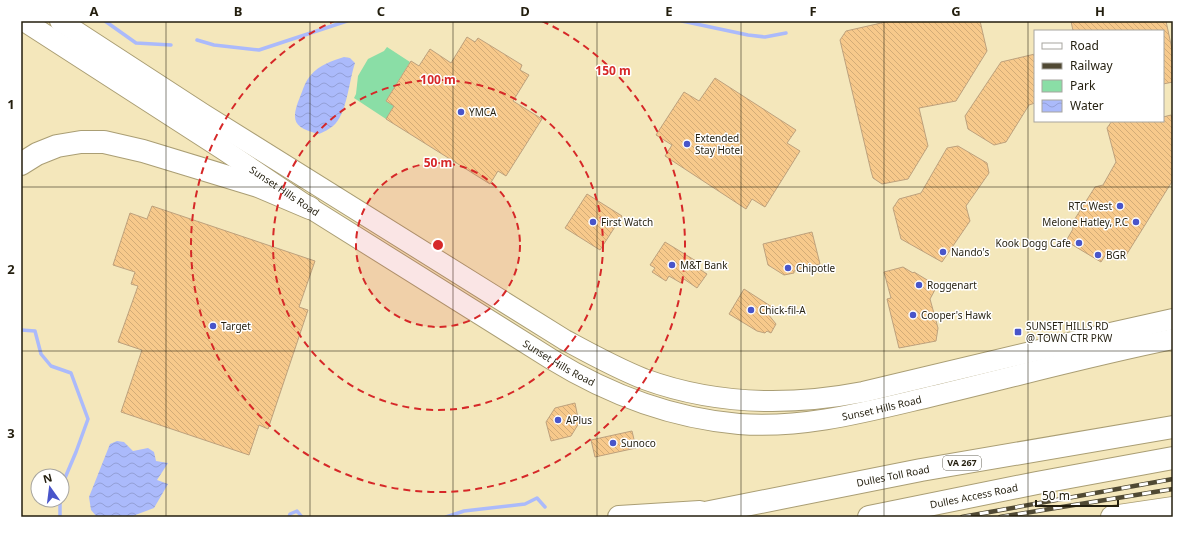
<svg xmlns="http://www.w3.org/2000/svg" width="1194" height="538" viewBox="0 0 1194 538" font-family="'Noto Sans',sans-serif">
	<style>
		.green { fill: #8adea6 }
		.water { fill: url(#water-waves) }
		.lines { fill: none; stroke-linecap: round; stroke-linejoin: round }
		.stream { stroke: #abbafb; stroke-width: 3.5 }
		.building { fill: url(#building-back-hatch); stroke: #bda17d }
		.major-casing { stroke: #aa9e74; stroke-width: 22 }
		.highway-casing { stroke: #aa9e74; stroke-width: 24 }
		.major { stroke: #fff; stroke-width: 20 }
		.highway { stroke: #fff; stroke-width: 22 }
		.rail-casing { stroke: #504933; stroke-width: 4.5 }
		.rail { stroke: #fff; stroke-width: 3; stroke-dasharray: 9; stroke-linecap: butt }
		.grid { fill: none; stroke: #231e0e; stroke-width: 1; stroke-opacity: 0.55 }
		.ring { fill: none; stroke: #d62828; stroke-width: 2; stroke-dasharray: 7 5 }
		.poi-dot { fill: #4955ca; stroke: #fff; stroke-width: 1.5 }
		.labels { text-anchor: middle; stroke-width: 3; stroke-linejoin: round; paint-order: stroke }
		.shield { fill: #fff; stroke: #656256; stroke-width: 1 }
		.shield-label { font-size: 9px; font-weight: bold; fill: #231e0e }
		.poi-label { font-size: 10px; fill: #231e0e; stroke: #fff; text-anchor: start }
		.street-label { font-size: 10px; fill: #231e0e; stroke: #fff }
		.centre { fill: #d62828; stroke: #fff; stroke-width: 2 }
		.ring-label { font-size: 12px; text-anchor: middle; font-weight: bold; fill: #d62828; stroke: #fff; stroke-width: 3; stroke-linejoin: round; paint-order: stroke }
		.neatline { fill: none; stroke: #231e0e; stroke-width: 1.5 }
		.grid-label { font-size: 13px; text-anchor: middle; font-weight: bold; fill: #231e0e }
	</style>
	<defs>
		<pattern id="water-waves" width="16" height="10" patternUnits="userSpaceOnUse"><rect width="16" height="10" fill="#abbafb"/><path d="M0 5q4-4 8 0t8 0" fill="none" stroke="#939fd6"/></pattern>
		<pattern id="building-back-hatch" width="6" height="6" patternUnits="userSpaceOnUse"><rect width="6" height="6" fill="#f7c98b"/><path d="M-1 5l2 2M0 0l6 6M5-1l2 2" fill="none" stroke="#d3ac77"/></pattern>
	</defs>
	<rect width="100%" height="100%" fill="#f4e7bb"/>
	<path class="green" d="M387,47L410,62L386,101L394,106L386,119L354,98L356,94L358,76L368,59L384,51Z"/>
	<path class="water" d="M344,57L350,58L355,63C349,80 347,115 333,126C329,129 324,132 319,134C294,128 290,121 300,97C303,90 305,81 311,75C319,65 332,61 344,57Z
		M117,441L124,442L133,451L148,448L154,452L156,461L168,463L157,480L168,484L154,508L130,517H97L91,510L89,497L110,444Z"/>
	<g class="lines">
		<path class="stream" d="M105,21L136,43L171,45
			M682,21L748,35L765,37L786,33
			M197,40L214,45L259,50L347,21
			M21,330L35,331L41,354L51,366L71,373L88,419L76,452L62,485
			M60,517V500
			M289,517L290,514L297,511L302,517
			M446,517L464,511L525,504L537,498L545,507"/>
	</g>
	<path class="building" d="M890,21H980L987,51L956,101L919,108L928,146L908,179L882,184L873,178L871,171L840,40L846,31Z
		M1071,21H1166L1173,54V82L1163,84V31H1073Z
		M467,37L475,42L478,38L522,65L520,70L529,75L513,101L542,119L506,176L498,171L490,184L386,119L394,106L386,101L411,61L419,66L430,49L451,63Z
		M1035,54V103L1029,105L1006,142L994,145L968,129L965,116L1001,62Z
		M715,78L796,130L787,143L800,151L765,207L752,199L746,209L665,156L672,145L656,135L684,92L699,101Z
		M1171,115L1173,122V180L1125,257L1116,260L1106,254L1101,262L1066,241L1073,229L1071,225L1095,187L1103,185L1116,162L1107,128L1112,121H1163V117Z
		M958,146L987,163L989,173L966,206L970,221L942,262L901,239L893,208L899,199L921,193L947,148Z
		M587,194L622,216L600,250L565,228Z
		M152,206L315,261L299,307L308,310L268,429L259,425L249,455L121,412L142,350L118,342L138,286L131,284L135,272L113,265L130,213L147,219Z
		M812,232L820,264L794,271V273L784,275L768,265L763,244Z
		M665,242L696,261L693,265L707,274L697,288L684,279L681,283L669,276L666,281L652,272L655,268L650,265Z
		M903,267L913,273L914,272L937,286L930,299L938,328L936,341L899,348L887,299L891,298L884,272Z
		M744,289L772,307L768,314L776,324L771,333L767,331L765,333L757,331L729,314Z
		M575,403L579,423L571,436L551,441L546,422L555,408Z
		M632,431L636,448L595,457L591,440Z"/>
	<g class="lines">
		<g class="major-casing">
			<g id="major">
				<path id="s1" d="M24,21L224,150L310,208L551,359C608,394 671,418 739,424C805,429 869,411 933,396C1013,377 1093,355 1173,339"/>
				<path d="M60,21L203,114L565,340C591,354 616,368 644,379C715,405 790,406 863,392L1115,332L1173,319"/>
			</g>
		</g>
		<g class="highway-casing">
			<g id="highway">
				<path d="M21,164L37,154L57,146L81,142H104L143,151L258,186L310,208"/>
				<path d="M619,517L700,512"/>
				<path id="s2" d="M685,517L921,470L1173,427"/>
				<path id="s3" d="M869,517L1037,483L1173,458"/>
				<path d="M1112,517L1173,508"/>
			</g>
		</g>
		<use href="#major" class="major"/>
		<use href="#highway" class="highway"/>
		<g class="rail-casing">
			<path id="rail" d="M962,517L1173,479
				M1000,517L1173,489"/>
		</g>
		<use href="#rail" class="rail"/>
	</g>
	<path class="grid" d="M166,21V517M310,21V517M453,21V517M597,21V517M741,21V517M884,21V517M1028,21V517M21,187H1173M21,351H1173"/>
	<circle cx="438" cy="245" r="82" fill="#d62828" fill-opacity=".12"/>
	<g class="ring">
		<circle cx="438" cy="245" r="82"/>
		<circle cx="438" cy="245" r="165"/>
		<path d="M542 21A247 247 0 1 1 334 21"/>
	</g>
	<g class="poi-dot">
		<circle cx="461" cy="112" r="4"/>
		<circle cx="687" cy="144" r="4"/>
		<circle cx="1120" cy="206" r="4"/>
		<circle cx="593" cy="222" r="4"/>
		<circle cx="1136" cy="222" r="4"/>
		<circle cx="1079" cy="243" r="4"/>
		<circle cx="943" cy="252" r="4"/>
		<circle cx="1098" cy="255" r="4"/>
		<circle cx="672" cy="265" r="4"/>
		<circle cx="788" cy="268" r="4"/>
		<circle cx="919" cy="285" r="4"/>
		<circle cx="751" cy="310" r="4"/>
		<circle cx="913" cy="315" r="4"/>
		<circle cx="213" cy="326" r="4"/>
		<rect x="1014" y="328" width="8" height="8" rx="2"/>
		<circle cx="558" cy="420" r="4"/>
		<circle cx="613" cy="443" r="4"/>
	</g>
	<g class="labels">
		<rect class="shield" x="943" y="456" width="38" height="14" rx="3"/>
		<g class="shield-label">
			<text x="962" y="466">VA 267</text>
		</g>
		<g class="poi-label">
			<text x="469" y="116">YMCA</text>
			<text x="695" y="142">Extended<tspan x="695" dy="12">Stay Hotel</tspan></text>
			<text x="1112" y="210" text-anchor="end">RTC West</text>
			<text x="601" y="226">First Watch</text>
			<text x="1128" y="226" text-anchor="end">Melone Hatley, P.C</text>
			<text x="1071" y="247" text-anchor="end">Kook Dogg Cafe</text>
			<text x="951" y="256">Nando's</text>
			<text x="1106" y="259">BGR</text>
			<text x="680" y="269">M&amp;T Bank</text>
			<text x="796" y="272">Chipotle</text>
			<text x="927" y="289">Roggenart</text>
			<text x="759" y="314">Chick-fil-A</text>
			<text x="921" y="319">Cooper's Hawk</text>
			<text x="221" y="330">Target</text>
			<text x="1026" y="330">SUNSET HILLS RD<tspan x="1026" dy="12">@ TOWN CTR PKW</tspan></text>
			<text x="566" y="424">APlus</text>
			<text x="621" y="447">Sunoco</text>
		</g>
		<g class="street-label">
			<text dy="4" stroke="none"><textPath href="#s1" startOffset="311">Sunset Hills Road</textPath></text>
			<text dy="4" stroke="none"><textPath href="#s1" startOffset="635">Sunset Hills Road</textPath></text>
			<text dy="4" stroke="none"><textPath href="#s1" startOffset="971">Sunset Hills Road</textPath></text>
			<text dy="4" stroke="none"><textPath href="#s2" startOffset="212">Dulles Toll Road</textPath></text>
			<text dy="4" stroke="none"><textPath href="#s3" startOffset="107">Dulles Access Road</textPath></text>
		</g>
	</g>
	<circle cx="438" cy="245" r="6" class="centre"/>
	<g class="ring-label">
		<text x="613" y="75">150 m</text>
		<text x="438" y="84">100 m</text>
		<text x="438" y="167">50 m</text>
	</g>
	<rect width="1194" height="538" fill="none" stroke="#ffffff" stroke-width="44"/>
	<rect x="1034" y="30" width="130" height="92" fill="#ffffff" stroke="#a7a59f"/>
	<rect x="1042" y="43" width="20" height="6" fill="#ffffff" stroke="#a7a59f"/>
	<text x="1070" y="50" font-size="12" fill="#231e0e">Road</text>
	<rect x="1042" y="63" width="20" height="6" fill="#504933" stroke="#a7a59f"/>
	<text x="1070" y="70" font-size="12" fill="#231e0e">Railway</text>
	<rect x="1042" y="80" width="20" height="12" fill="#8adea6" stroke="#a7a59f"/>
	<text x="1070" y="90" font-size="12" fill="#231e0e">Park</text>
	<rect x="1042" y="100" width="20" height="12" fill="url(#water-waves)" stroke="#a7a59f"/>
	<text x="1070" y="110" font-size="12" fill="#231e0e">Water</text>
	<g transform="translate(50 488) rotate(346)"><circle r="19" fill="#ffffff" stroke="#a7a59f"/>
	<path d="M0-3L7 15L0 10L-7 15Z" fill="#4955ca"/>
	<text y="-6" font-size="11" font-weight="bold" text-anchor="middle" fill="#231e0e">N</text>
	</g>
	<path d="M1036 500v6h82v-6" fill="none" stroke="#231e0e" stroke-width="2"/>
	<text x="1042" y="500" font-size="12" fill="#231e0e" stroke="#ffffff" stroke-width="3" paint-order="stroke">50 m</text>
	<rect x="22" y="22" width="1150" height="494" class="neatline"/>
	<g class="grid-label">
		<text x="94" y="16">A</text>
		<text x="238" y="16">B</text>
		<text x="381" y="16">C</text>
		<text x="525" y="16">D</text>
		<text x="669" y="16">E</text>
		<text x="813" y="16">F</text>
		<text x="956" y="16">G</text>
		<text x="1100" y="16">H</text>
		<text x="11" y="109">1</text>
		<text x="11" y="274">2</text>
		<text x="11" y="438">3</text>
	</g>
</svg>
